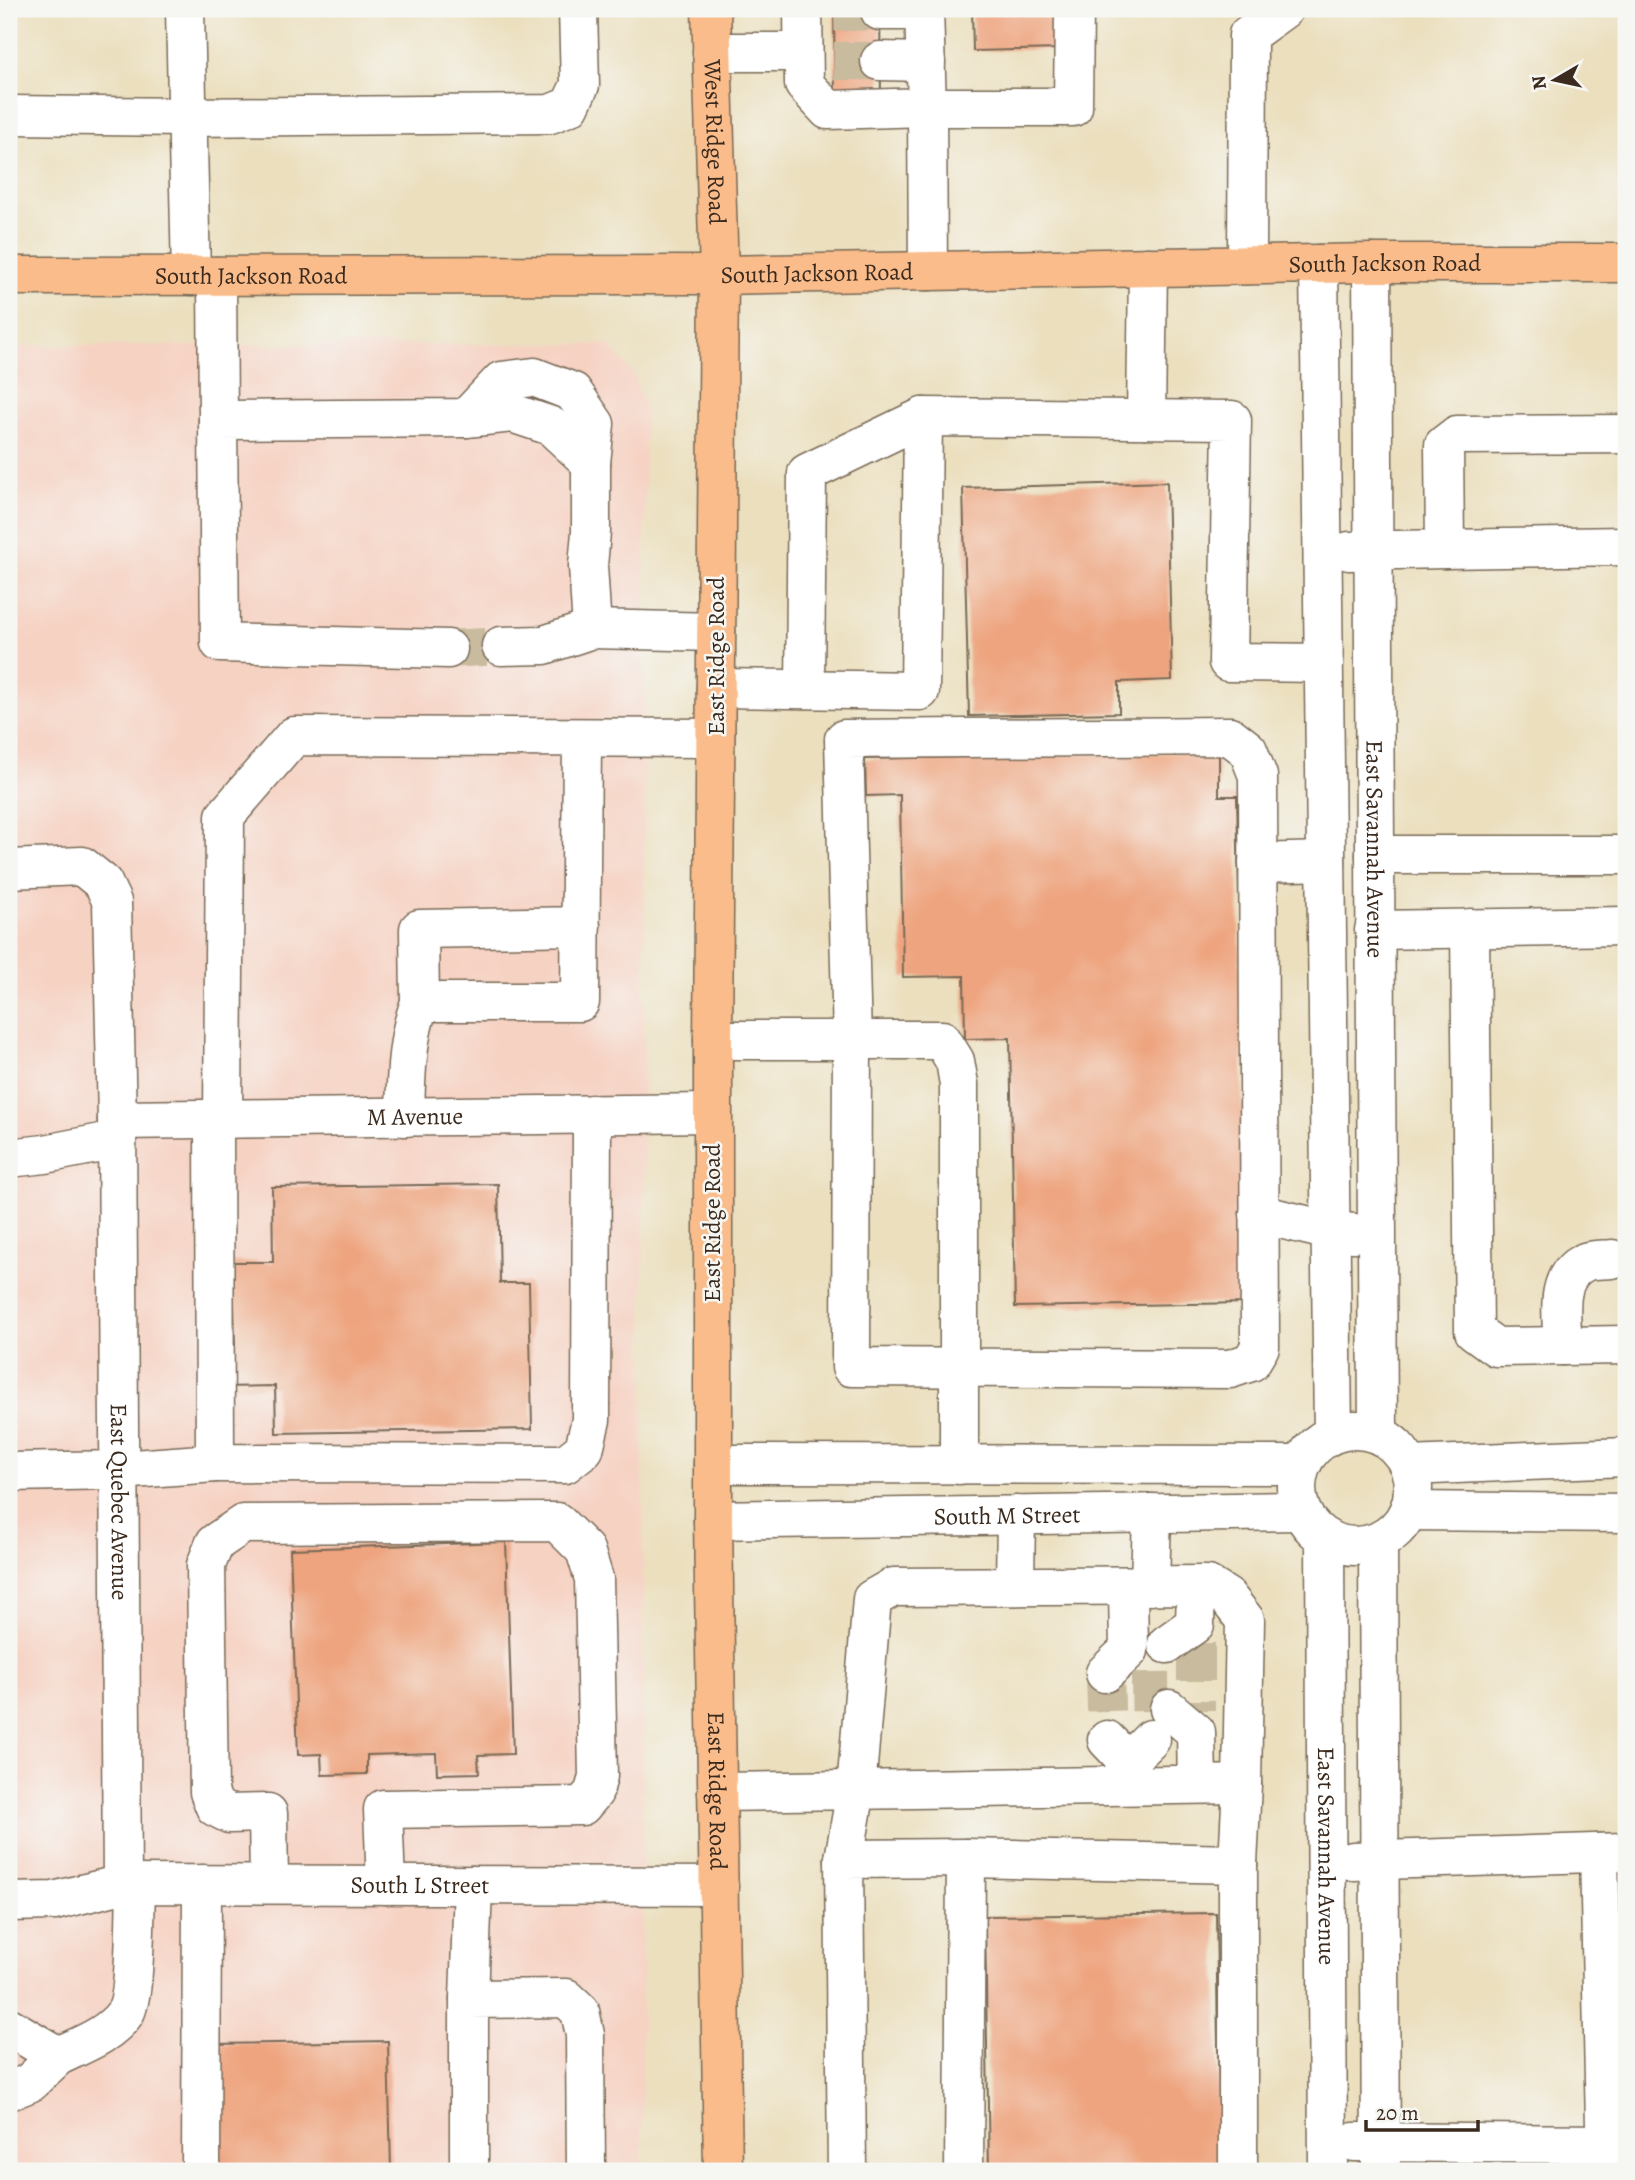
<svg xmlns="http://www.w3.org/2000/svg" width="1635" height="2180" viewBox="0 0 1635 2180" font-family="Alegreya,serif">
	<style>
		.built { fill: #f6d2c3 }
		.building { fill: #eea47f }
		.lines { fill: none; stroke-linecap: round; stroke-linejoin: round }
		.minor-tunnel { stroke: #c8bb9e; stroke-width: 38; stroke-dasharray: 38 19; stroke-linecap: butt }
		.minor-casing { stroke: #796956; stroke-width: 41 }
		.major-casing { stroke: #796956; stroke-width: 41 }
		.minor { stroke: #fff; stroke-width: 38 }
		.major { stroke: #f9bc8a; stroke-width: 38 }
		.labels { text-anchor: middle; stroke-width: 5; stroke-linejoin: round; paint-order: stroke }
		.street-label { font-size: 24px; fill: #3b2a1e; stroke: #f6f6f2 }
	</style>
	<rect width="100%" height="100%" fill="#f6f6f2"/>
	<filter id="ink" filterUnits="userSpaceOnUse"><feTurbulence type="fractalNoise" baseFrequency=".0143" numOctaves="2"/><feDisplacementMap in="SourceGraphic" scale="14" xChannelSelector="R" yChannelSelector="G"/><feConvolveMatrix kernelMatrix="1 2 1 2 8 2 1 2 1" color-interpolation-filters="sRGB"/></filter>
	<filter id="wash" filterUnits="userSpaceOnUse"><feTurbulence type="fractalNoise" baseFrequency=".00686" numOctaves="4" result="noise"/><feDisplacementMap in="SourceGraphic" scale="28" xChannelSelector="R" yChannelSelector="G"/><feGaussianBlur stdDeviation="1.57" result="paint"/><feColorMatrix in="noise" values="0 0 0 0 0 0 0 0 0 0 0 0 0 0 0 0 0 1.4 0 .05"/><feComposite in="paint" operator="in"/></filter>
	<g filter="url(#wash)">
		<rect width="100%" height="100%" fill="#ebdfbe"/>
		<path class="built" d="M607,344L632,371L645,407L642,2171H9V346Z"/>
		<g id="blocks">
			<path class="building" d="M834,9H880L881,100L835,101Z
				M972,9H1062L1063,49L973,51Z
				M1167,482L1172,680L1119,682V713L969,716L963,488Z
				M1219,752V796H1237L1247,1303L1015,1307L1010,1038L965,1039L964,976L903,977L900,795L866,796L865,759Z
				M498,1184L500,1283H529L532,1429L276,1433L275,1386L221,1387L220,1346H235L233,1262H273L272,1187Z
				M506,1542L513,1754L478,1755L479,1773L437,1774L436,1753L367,1755V1774L322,1775L321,1754L298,1755L290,1549Z
				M1216,1913L1220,2171H989L985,1916Z
				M388,2041L391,2171H215L213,2044Z"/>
		</g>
	</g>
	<g filter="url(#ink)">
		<use href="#blocks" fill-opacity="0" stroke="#796956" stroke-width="2"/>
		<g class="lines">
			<path class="minor-tunnel" d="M834,12L880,11
				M834,61H880
				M448,649L501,646
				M1196,1643V1710
				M1105,1673L1107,1740
				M1150,1673L1151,1739"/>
			<g class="minor-casing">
				<g id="minor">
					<path d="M185,9L191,276"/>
					<path d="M803,9L804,84L828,110L927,107L924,9"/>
					<path d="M880,11H924"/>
					<path d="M712,52H803"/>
					<path d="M880,61L926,62"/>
					<path d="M9,115L187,117L550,114L570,106L580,85L578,9"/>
					<path id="s1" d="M1372,263L1378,1434"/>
					<path d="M1319,264L1333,1434"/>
					<path d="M1247,265L1248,35L1284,9"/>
					<path d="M928,271L927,107H1073L1074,9"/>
					<path d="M217,276L218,420"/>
					<path d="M466,418L501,381L534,377L573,392L595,424L591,463"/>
					<path d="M1146,419L1148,267"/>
					<path d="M1445,549L1626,546"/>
					<path d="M1349,551L1445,549L1444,445L1457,435L1626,434"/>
					<path d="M501,646L544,645L592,629"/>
					<path d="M448,649L220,643L218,420L466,418L512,413L551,426L591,463V532L588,566L592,629L716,632"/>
					<path d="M716,688L920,691L923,417L1232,420L1228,662L1324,663"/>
					<path d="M805,689L807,473L923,417"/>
					<path d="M1230,736L1248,750L1258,776L1260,1347L1251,1362L1230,1369L851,1367L852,1040L844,739Z"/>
					<path d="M1375,855H1626"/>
					<path d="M1258,863L1326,861"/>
					<path id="s2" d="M9,869L82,866L103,883L112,902L117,1120L122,1884"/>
					<path d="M581,926L419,929L420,1002H580L582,738"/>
					<path d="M1470,928L1474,1331L1496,1347L1626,1345"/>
					<path d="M1374,930L1626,926"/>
					<path d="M713,1040H942L955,1061L959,1084V1465"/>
					<path d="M405,1117C406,1077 406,1040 420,1002"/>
					<path d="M214,1119L215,1463L565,1464L584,1449L591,1420L592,1114"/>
					<path d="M223,1119L225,816L294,736L715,738"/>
					<path id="s3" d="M117,1120L712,1113"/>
					<path d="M9,1158L45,1154L117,1140"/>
					<path d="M1259,1214L1331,1231L1354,1233"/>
					<path d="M1563,1346C1562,1318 1553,1276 1585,1262C1593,1259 1604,1260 1612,1259"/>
					<circle cx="1355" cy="1488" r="58"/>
					<path d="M713,1464L1301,1465"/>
					<path d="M1409,1466L1626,1457"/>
					<path d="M9,1472L119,1470L215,1463"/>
					<path d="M1409,1511L1626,1513"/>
					<path id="s4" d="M713,1520L1301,1511"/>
					<path id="s5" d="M1325,1539L1328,2171"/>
					<path d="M1378,1543L1381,2171"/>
					<path d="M1015,1586L1016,1515"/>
					<path d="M1150,1586L1152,1513"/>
					<path d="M1167,1644L1195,1624L1196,1586"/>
					<path d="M1105,1673L1129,1650L1128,1586"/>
					<path d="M1169,1709L1196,1732L1197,1784"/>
					<path d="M1107,1740L1128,1762V1785"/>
					<path d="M1128,1762L1151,1739"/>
					<path d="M717,1792L1242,1784L1245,1620L1227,1597L1208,1585L893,1587L872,1599L856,1790L844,1859"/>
					<path d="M1599,1853L1606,2171"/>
					<path d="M1353,1861L1625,1852"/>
					<path d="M1238,1864L1242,1784"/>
					<path d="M269,1884L268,1813L229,1814L215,1807L209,1792L206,1565L215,1543L243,1524L557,1522L585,1550L594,1579L598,1776L594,1792L582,1806L383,1809L386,1885"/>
					<path id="s6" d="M9,1902L54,1901L122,1884L719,1886"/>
					<path d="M469,1999L473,1885"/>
					<path d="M9,2027L58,2056C81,2045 110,2035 125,2013C136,1997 135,1907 136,1884"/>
					<path d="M9,2091L29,2083L58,2056"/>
					<path d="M1354,2142L1605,2144"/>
					<path d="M201,2171L202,1884"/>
					<path d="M469,2171V1999L566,1998L580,2011L585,2035L586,2171"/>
					<path d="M847,2171L844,1859L966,1858L1238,1864V2171"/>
					<path d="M964,2171L966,1858"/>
				</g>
			</g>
			<g class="major-casing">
				<g id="major">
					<path id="s7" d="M711,9L719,275L713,1040V1520L723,2171"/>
					<path id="s8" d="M9,276L719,275L1372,263H1626"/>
				</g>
			</g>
			<use href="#minor" class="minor"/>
			<use href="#major" class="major"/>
		</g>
	</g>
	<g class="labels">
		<g class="street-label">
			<text dy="8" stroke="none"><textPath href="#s7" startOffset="133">West Ridge Road</textPath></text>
			<text dy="8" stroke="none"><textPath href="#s8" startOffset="1376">South Jackson Road</textPath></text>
			<text dy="8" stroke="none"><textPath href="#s8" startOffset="808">South Jackson Road</textPath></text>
			<text dy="8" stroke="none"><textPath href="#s8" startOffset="242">South Jackson Road</textPath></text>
			<text transform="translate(716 656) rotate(-90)" y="8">East Ridge Road</text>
			<text dy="8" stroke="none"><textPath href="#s1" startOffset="586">East Savannah Avenue</textPath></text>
			<text dy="8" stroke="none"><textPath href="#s3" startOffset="298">M Avenue</textPath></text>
			<text transform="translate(712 1223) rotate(-90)" y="8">East Ridge Road</text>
			<text dy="8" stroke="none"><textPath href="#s2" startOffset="721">East Quebec Avenue</textPath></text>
			<text dy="8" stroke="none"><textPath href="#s4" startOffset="294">South M Street</textPath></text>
			<text dy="8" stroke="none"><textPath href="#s7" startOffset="1782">East Ridge Road</textPath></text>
			<text dy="8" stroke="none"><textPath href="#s5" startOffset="317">East Savannah Avenue</textPath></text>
			<text dy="8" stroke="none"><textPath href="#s6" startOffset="413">South L Street</textPath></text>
		</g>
	</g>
	<rect width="1635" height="2180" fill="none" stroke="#f6f6f2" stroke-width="35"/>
	<g transform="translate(1555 80) rotate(261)" stroke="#f6f6f2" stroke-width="5" paint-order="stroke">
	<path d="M0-5L12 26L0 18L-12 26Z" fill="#3b2a1e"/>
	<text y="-10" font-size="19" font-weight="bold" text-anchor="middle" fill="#3b2a1e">N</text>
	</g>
	<path d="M1366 2120v10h112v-10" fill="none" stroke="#3b2a1e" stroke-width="3.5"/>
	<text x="1376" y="2120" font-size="21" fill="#3b2a1e" stroke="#f6f6f2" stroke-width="5" paint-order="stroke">20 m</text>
</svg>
